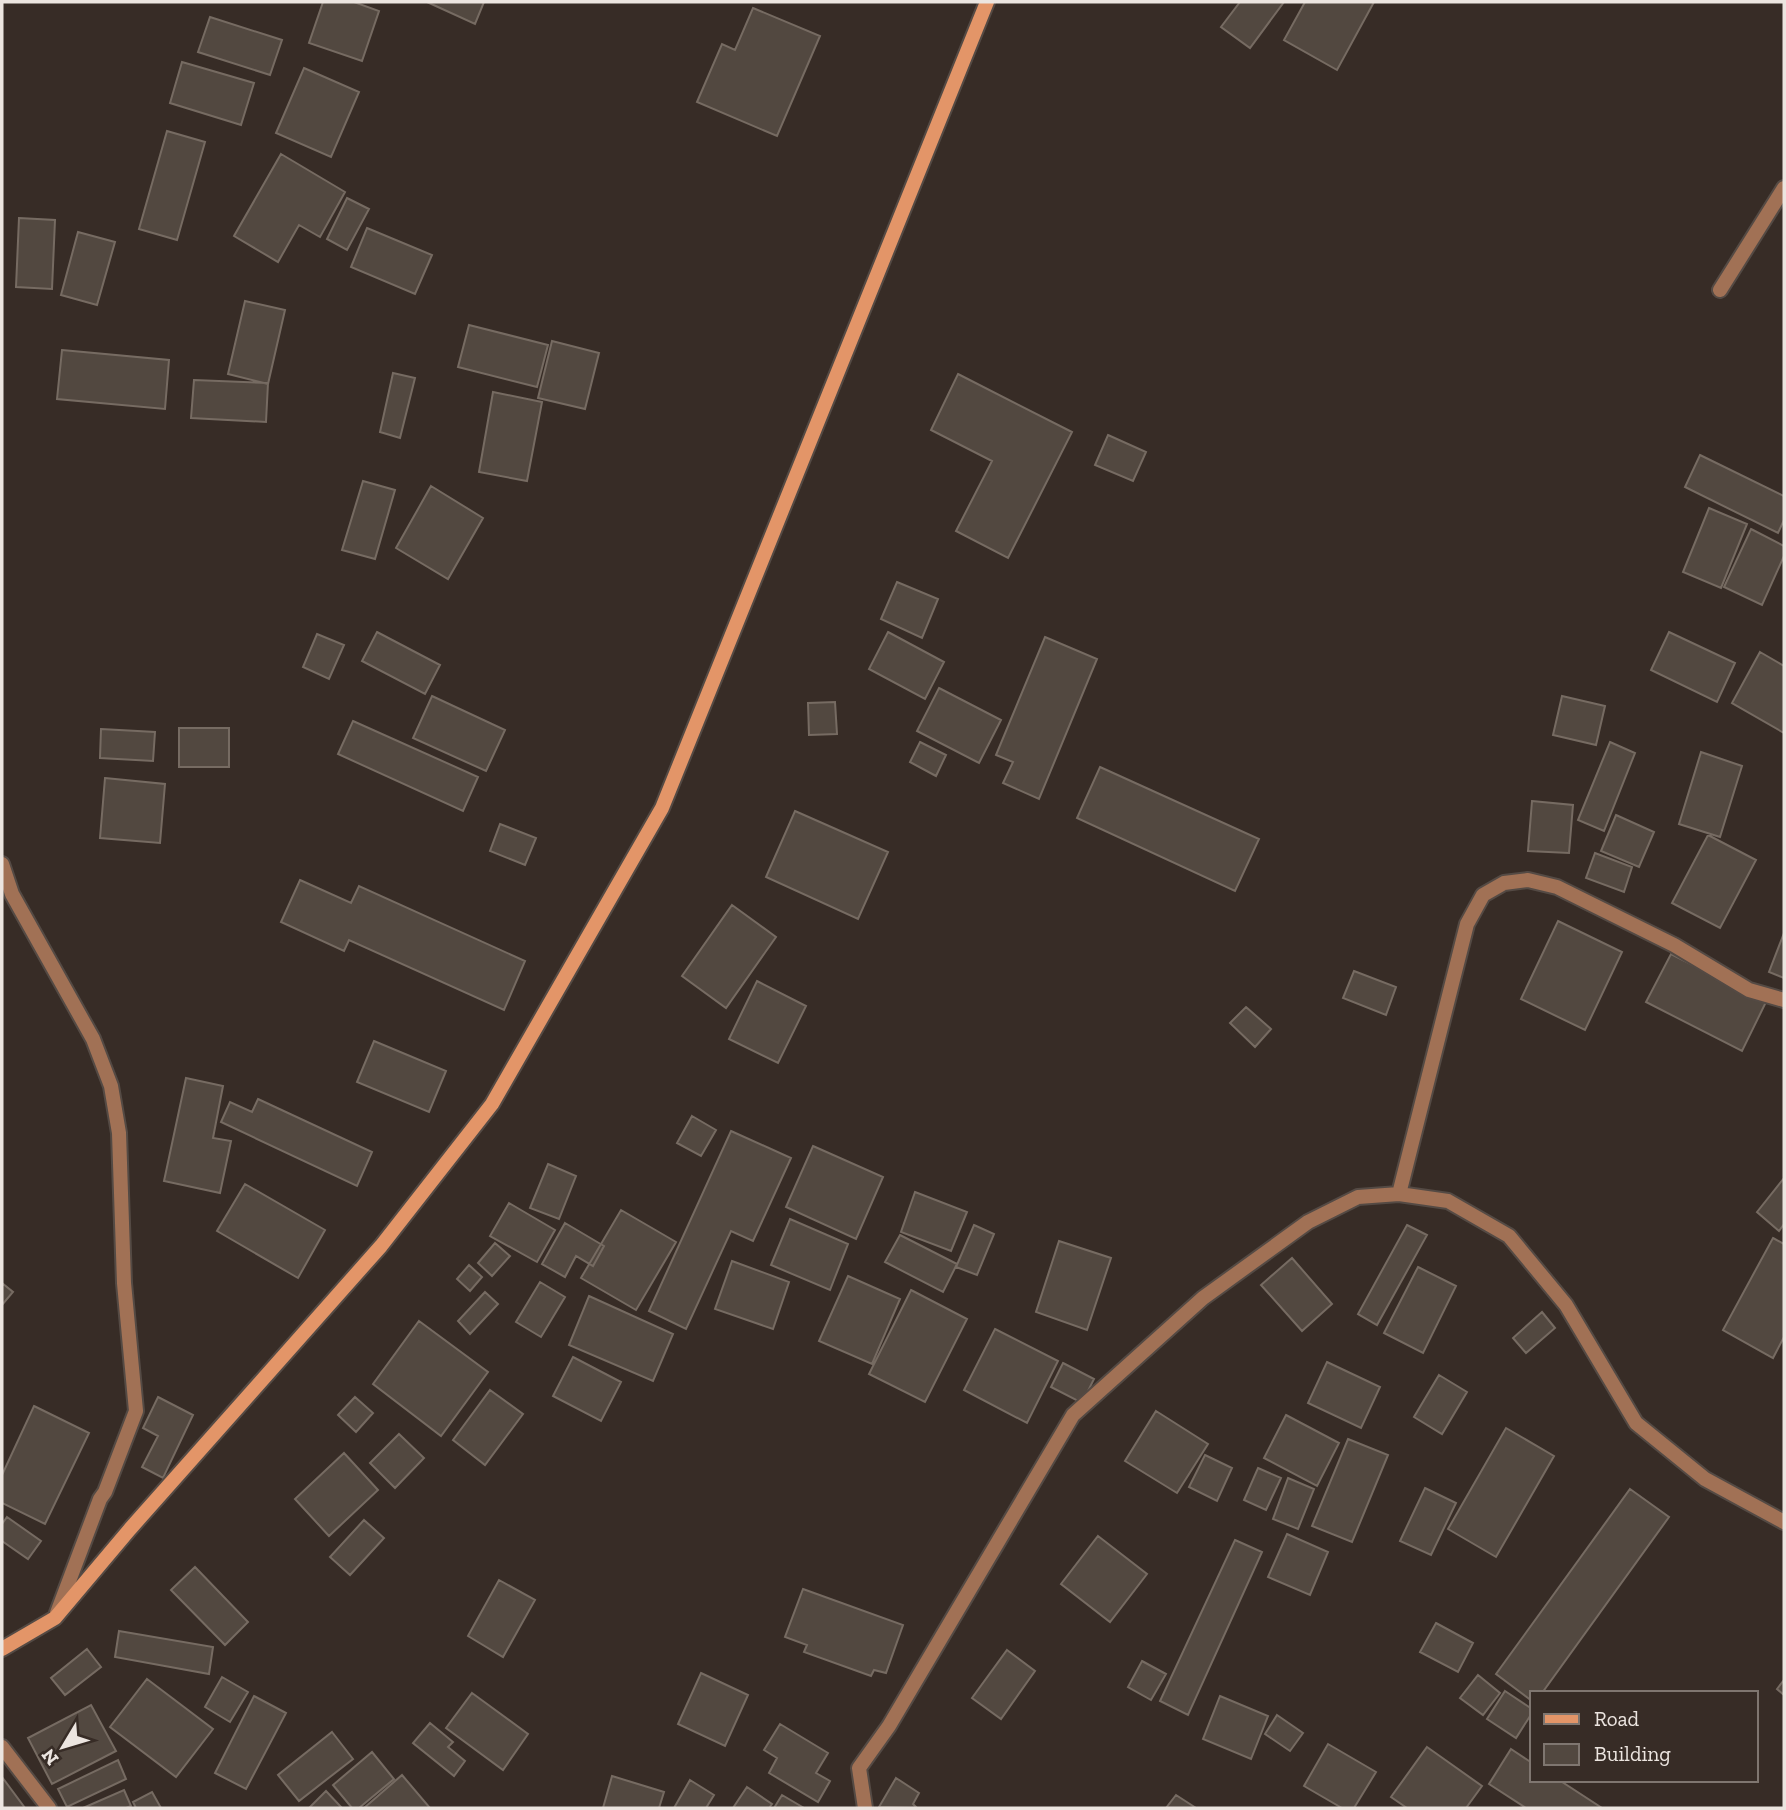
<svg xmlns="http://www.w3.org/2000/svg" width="1786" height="1810" viewBox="0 0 1786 1810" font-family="'Zilla Slab',serif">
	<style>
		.building { fill: #524840; stroke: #766b62; stroke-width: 2 }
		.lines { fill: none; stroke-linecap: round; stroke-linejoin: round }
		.street-casing { stroke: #544a44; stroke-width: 18 }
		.secondary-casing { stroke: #544a44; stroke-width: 18 }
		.street { stroke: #a17155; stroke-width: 14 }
		.secondary { stroke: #e39568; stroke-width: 14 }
	</style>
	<rect width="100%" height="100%" fill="#372c26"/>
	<path class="building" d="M323,2H354L379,11L362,61L309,43Z
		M427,2H484L475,24Z
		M1240,2H1284L1250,48L1221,27Z
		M1305,2H1374L1337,70L1284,40Z
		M753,8L820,36L777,136L697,102L722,44L735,50Z
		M210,17L282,40L270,75L198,52Z
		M182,62L254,83L241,125L170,103Z
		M304,68L359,92L331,157L276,133Z
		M167,131L205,142L177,240L139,229Z
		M281,154L345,192L320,237L299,225L278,262L234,236Z
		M347,198L369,209L347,250L327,239Z
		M19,218L55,220L52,289L16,287Z
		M367,228L432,255L415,294L351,267Z
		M78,232L115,242L97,305L61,295Z
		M245,301L285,310L268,384L228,374Z
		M469,325L548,345L537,387L458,367Z
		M552,341L599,353L585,409L538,398Z
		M62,350L169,360L165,409L57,399Z
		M393,373L415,378L400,438L380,432Z
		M958,374L1072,432L1008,558L956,531L992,461L931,430Z
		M194,380L268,383L266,422L191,418Z
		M493,392L542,402L527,481L479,472Z
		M1108,435L1146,452L1133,481L1095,465Z
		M1700,455L1784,496V520L1778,533L1685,487Z
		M363,481L395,490L375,559L342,550Z
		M431,486L483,518L448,579L396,548Z
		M1709,508L1747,524L1721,588L1683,572Z
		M1751,529L1784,546V556L1762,605L1724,587Z
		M897,582L938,599L922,638L881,619Z
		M377,632L440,665L425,694L362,661Z
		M888,632L944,662L925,699L869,669Z
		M1669,632L1735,663L1717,702L1651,670Z
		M317,634L344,645L329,679L303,667Z
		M1045,637L1097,659L1039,799L1003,783L1013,762L996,755Z
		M1760,652L1784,666V733L1732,703Z
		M939,688L1001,720L979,763L917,731Z
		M432,696L505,730L486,771L413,738Z
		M1562,696L1605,706L1596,745L1553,735Z
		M835,702L837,734L809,735L808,703Z
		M353,721L478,777L463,811L338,754Z
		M179,728H229V767H179Z
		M101,729L155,732L153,761L100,758Z
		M920,742L946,755L936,776L910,762Z
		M1610,742L1635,753L1604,831L1578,820Z
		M1701,752L1742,766L1720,837L1679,824Z
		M1100,767L1259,839L1235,891L1077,818Z
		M105,778L165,784L160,843L100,838Z
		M1532,801L1573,805L1569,853L1528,851Z
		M795,811L888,852L858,919L766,877Z
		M1616,815L1654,832L1639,867L1601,851Z
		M500,824L536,838L525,865L490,851Z
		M1708,835L1756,860L1720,928L1672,903Z
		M1595,853L1632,867L1624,892L1586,878Z
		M300,880L351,903L359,886L525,961L504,1010L349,940L344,951L281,922Z
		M732,905L776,937L726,1008L682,976Z
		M1558,921L1622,952L1585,1030L1521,999Z
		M1784,933V978L1769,972Z
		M1671,954L1766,1002L1742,1051L1646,1002Z
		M1354,971L1396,987L1386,1015L1343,998Z
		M757,981L806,1006L778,1063L729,1039Z
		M1246,1007L1271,1029L1255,1047L1230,1023Z
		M374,1041L446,1071L429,1112L357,1082Z
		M186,1078L223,1086L213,1138L231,1141L220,1193L164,1181Z
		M258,1099L372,1152L357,1186L221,1122L230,1102L252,1112Z
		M692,1116L716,1130L701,1156L677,1143Z
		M731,1131L791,1158L753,1241L731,1231L686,1329L649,1311Z
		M813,1146L883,1177L856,1239L786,1207Z
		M548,1164L576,1176L559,1219L530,1208Z
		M1784,1178V1224L1779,1231L1757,1212Z
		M245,1184L325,1230L298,1278L217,1231Z
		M915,1192L967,1212L951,1251L901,1232Z
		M509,1203L555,1230L537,1262L490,1236Z
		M621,1210L676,1242L636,1310L581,1278Z
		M790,1219L848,1244L830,1290L771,1265Z
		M565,1223L604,1246L593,1266L576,1256L565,1277L542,1264Z
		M974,1225L994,1234L977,1275L956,1267Z
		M1407,1225L1427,1235L1377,1325L1358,1314Z
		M900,1235L957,1264L943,1292L885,1262Z
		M1773,1238L1784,1244V1337L1773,1358L1723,1330Z
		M1059,1241L1111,1258L1087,1330L1036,1312Z
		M495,1243L510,1256L492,1276L478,1263Z
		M1292,1258L1332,1304L1302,1331L1261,1285Z
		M732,1261L789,1282L773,1329L715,1309Z
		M469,1265L482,1277L470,1291L457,1279Z
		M1418,1267L1456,1286L1423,1353L1384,1333Z
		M848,1276L900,1299L872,1364L819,1341Z
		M540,1282L565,1297L541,1337L516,1322Z
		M2,1283L13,1292L2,1305Z
		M911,1290L967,1319L925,1402L869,1374Z
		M485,1292L498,1304L470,1334L458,1321Z
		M589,1296L673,1334L653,1381L569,1345Z
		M1542,1312L1555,1328L1526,1353L1513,1338Z
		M419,1321L488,1372L441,1436L373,1384Z
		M995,1329L1058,1361L1027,1423L964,1390Z
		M573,1357L621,1382L601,1421L553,1396Z
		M1327,1362L1380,1387L1361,1428L1308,1403Z
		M1063,1363L1094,1379L1082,1403L1051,1387Z
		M1439,1375L1467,1392L1442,1434L1414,1417Z
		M490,1390L523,1414L485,1465L453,1440Z
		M158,1397L193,1415L163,1478L142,1467L158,1436L143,1428Z
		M355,1397L373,1413L356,1432L338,1415Z
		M34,1406L89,1433L45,1524L2,1503V1475Z
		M1156,1411L1208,1444L1177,1493L1125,1461Z
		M1286,1415L1339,1443L1317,1486L1264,1458Z
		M1506,1428L1554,1456L1496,1557L1448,1529Z
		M399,1434L424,1458L395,1488L370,1463Z
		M1348,1439L1388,1455L1352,1542L1312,1526Z
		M344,1453L378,1490L329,1536L295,1499Z
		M1205,1455L1232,1468L1217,1501L1189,1487Z
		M1258,1468L1281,1478L1266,1510L1244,1500Z
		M1288,1478L1314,1489L1298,1529L1273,1519Z
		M1425,1488L1456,1503L1431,1555L1400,1541Z
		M1630,1489L1669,1517L1542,1693H1532V1701L1496,1674Z
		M7,1517L41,1541L28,1559L2,1541V1524Z
		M364,1520L384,1538L350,1575L330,1557Z
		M1287,1534L1328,1552L1310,1595L1268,1577Z
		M1098,1536L1147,1574L1110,1622L1061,1584Z
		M1235,1540L1262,1552L1188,1715L1160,1701Z
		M195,1567L248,1622L225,1645L171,1590Z
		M499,1580L535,1600L503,1657L468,1636Z
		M803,1589L903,1625L886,1673L874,1670L871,1676L804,1652L807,1645L785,1637Z
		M1436,1623L1473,1643L1458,1672L1420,1652Z
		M119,1631L213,1647L209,1674L115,1657Z
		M87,1649L101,1667L65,1695L51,1678Z
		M1007,1650L1035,1671L1001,1719L972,1698Z
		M1142,1661L1166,1674L1151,1700L1128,1687Z
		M701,1673L748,1695L725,1746L678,1724Z
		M1478,1675L1500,1693L1483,1715L1460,1698Z
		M222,1677L248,1692L230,1722L205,1707Z
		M147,1679L213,1729L176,1777L110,1727Z
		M1784,1680V1695L1777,1689Z
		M1505,1691L1532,1709V1713L1516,1738L1487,1719Z
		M472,1693L528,1734L503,1770L446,1728Z
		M254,1696L286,1713L246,1789L215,1773Z
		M1220,1696L1268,1716L1251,1759L1203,1739Z
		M91,1705L116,1751L52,1784L28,1738Z
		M1277,1715L1303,1733L1290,1751L1265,1734Z
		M430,1723L453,1742L448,1747L465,1761L454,1776L413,1743Z
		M780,1724L828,1753L816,1773L830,1781L818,1802L769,1773L777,1758L764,1750Z
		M332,1732L353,1759L299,1801L278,1775Z
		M1328,1744L1376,1772L1354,1808H1342L1304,1786Z
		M1427,1747L1482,1786L1466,1808H1407L1391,1797Z
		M1511,1749L1532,1763V1780H1559L1602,1808H1526L1489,1784Z
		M372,1752L394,1779L359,1808H352L333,1785Z
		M118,1760L126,1779L67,1807L58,1789Z
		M402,1775L430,1808H364Z
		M612,1776L664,1792L659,1808H603Z
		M2,1777L25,1808H2Z
		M896,1778L919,1793L913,1804L917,1808L879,1807Z
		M690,1780L714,1795L706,1808H674Z
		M747,1787L772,1804L769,1808H733Z
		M124,1790L131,1806L126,1808H83Z
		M326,1791L342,1808H309Z
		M152,1792L161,1808H136L133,1802Z
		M782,1795L804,1808H774Z
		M1176,1795L1196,1808H1166Z"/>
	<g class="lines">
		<g class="street-casing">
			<path id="street" d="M1720,290L1784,188
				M2,864L12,894L93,1039L111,1086L119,1133L124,1283L136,1411L105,1492L100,1499L57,1613
				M1399,1194L1467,924L1483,895L1504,883L1528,880L1557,887L1674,945L1749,990L1784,1000
				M2,1747L49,1808
				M865,1808L859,1768L889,1726L1073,1415L1203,1298L1308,1222L1358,1197L1399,1194L1448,1201L1509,1236L1566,1305L1636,1423L1705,1479L1784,1522"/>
		</g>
		<g class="secondary-casing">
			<path id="secondary" d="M2,1649L55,1618L130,1529L381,1246L492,1104L662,808L987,2"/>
		</g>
		<use href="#street" class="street"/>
		<use href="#secondary" class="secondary"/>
	</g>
	<rect width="1786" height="1810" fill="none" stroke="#ece5e0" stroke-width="7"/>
	<rect x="1530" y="1691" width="228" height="91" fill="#372c26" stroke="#7f7670" stroke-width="2"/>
	<rect x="1544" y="1714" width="35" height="10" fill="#e39568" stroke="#7f7670" stroke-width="2"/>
	<text x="1594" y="1726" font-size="21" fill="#ece5e0">Road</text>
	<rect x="1544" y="1744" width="35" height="21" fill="#524840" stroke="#7f7670" stroke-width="2"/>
	<text x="1594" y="1761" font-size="21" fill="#ece5e0">Building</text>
	<g transform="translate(63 1747) rotate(232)" stroke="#372c26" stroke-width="5" paint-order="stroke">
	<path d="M0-5L12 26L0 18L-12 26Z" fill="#ece5e0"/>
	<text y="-10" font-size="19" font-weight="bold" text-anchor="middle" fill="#ece5e0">N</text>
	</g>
</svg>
